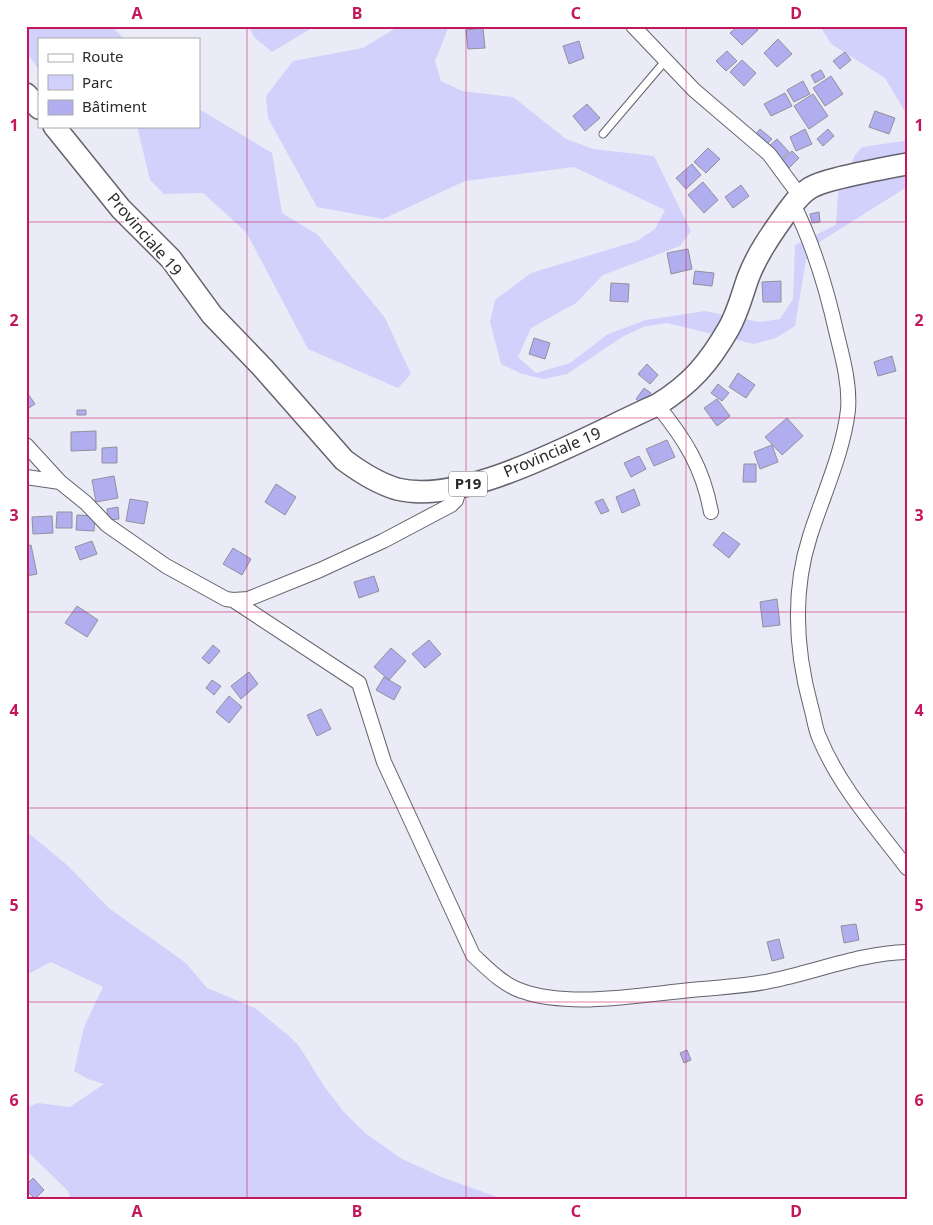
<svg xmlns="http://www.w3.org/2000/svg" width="933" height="1225" viewBox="0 0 933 1225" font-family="'Noto Sans',sans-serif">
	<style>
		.green { fill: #d2d1fb }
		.building { fill: #b0aeef; stroke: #91919c }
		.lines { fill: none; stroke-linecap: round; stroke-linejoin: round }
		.lane-casing { stroke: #63636e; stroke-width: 9 }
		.street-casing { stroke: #63636e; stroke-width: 16 }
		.primary-casing { stroke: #63636e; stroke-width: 24 }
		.lane { stroke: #fff; stroke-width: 7 }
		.street { stroke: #fff; stroke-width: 14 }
		.primary { stroke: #fff; stroke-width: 21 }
		.grid { fill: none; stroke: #c2185b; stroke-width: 1; stroke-opacity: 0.55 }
		.labels { text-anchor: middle; stroke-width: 4; stroke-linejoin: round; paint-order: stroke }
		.shield { fill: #fff; stroke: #6a6a6d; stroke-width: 1 }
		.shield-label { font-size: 15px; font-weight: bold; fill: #2a2a2e }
		.street-label { font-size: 16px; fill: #2a2a2e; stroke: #fff }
		.neatline { fill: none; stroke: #c2185b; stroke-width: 2 }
		.grid-label { font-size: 16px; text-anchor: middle; font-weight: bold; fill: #c2185b }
	</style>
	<rect width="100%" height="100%" fill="#ebebf7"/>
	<path class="green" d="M26,26H112L124,39H39V70L26,51Z
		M249,26H315L272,52L254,37Z
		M399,26H449L435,61L441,81L462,91L513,97L566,139L593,149L654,156L691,231L680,246L603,275L576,303L531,328L518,357L536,373L570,363L608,334L646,320L705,311L760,322L780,319L793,299L795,245L836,225L838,193L855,155L862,147L904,141L907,137V187L821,241L806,260L795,326L776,338L754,344L667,323L643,327L622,337L567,374L544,379L522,374L501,364L490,322L495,300L531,273L637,241L655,229L665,210L574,167L465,181L383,219L317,207L268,118L266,96L293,61L363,48Z
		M820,26H907V115L885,78L831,44Z
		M199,109L272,153L282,213L318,235L385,318L411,374L398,388L308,349L246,232L203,193L164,194L150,180L137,126H199Z
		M26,831L67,865L110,909L186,963L207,988L255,1008L289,1036L299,1046L324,1086L343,1111L365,1133L402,1159L444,1178L503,1199L372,1197L371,1199H71L68,1191L26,1150V1108L38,1103L70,1107L104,1084L88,1079L74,1071L84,1027L103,987L51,962L26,975Z"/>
	<path class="building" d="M738,26H754L758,30L742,45L730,33Z
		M483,28L485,48L468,49L466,30Z
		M778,39L792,54L777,67L764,53Z
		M579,41L584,58L569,64L563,46Z
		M727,51L737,61L726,71L716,61Z
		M845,52L851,60L840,69L833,61Z
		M742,60L756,73L744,86L730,72Z
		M821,70L825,77L815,83L811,75Z
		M831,76L843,94L825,106L813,88Z
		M803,81L810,94L794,102L787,90Z
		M785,93L792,106L771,116L764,104Z
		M813,94L828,116L809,129L794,106Z
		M587,104L600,118L585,131L573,116Z
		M875,111L895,118L889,134L869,127Z
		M760,129L772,139L767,144L756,134Z
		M805,129L812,144L796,151L790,137Z
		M828,129L834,136L823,146L817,139Z
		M777,139L789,152L780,160L768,147Z
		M708,148L720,159L706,173L694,162Z
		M792,151L799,158L788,169L781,161Z
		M692,164L701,175L686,189L676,178Z
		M703,182L718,200L704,213L688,195Z
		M741,185L749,196L733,208L725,197Z
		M819,212L820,222L812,223L810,214Z
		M688,249L692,269L671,274L667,253Z
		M695,271L714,273L712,286L693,284Z
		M781,281V302H763L762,282Z
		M611,283L629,284L628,302L610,301Z
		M534,338L550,343L545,359L529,354Z
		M892,356L896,371L878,376L874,362Z
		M647,364L658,375L650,384L638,374Z
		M738,373L755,385L746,398L729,387Z
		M718,384L729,393L722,401L711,393Z
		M644,388L651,393L643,404L636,399Z
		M26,391L35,404L26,410Z
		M717,399L730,416L717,426L704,408Z
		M77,410H86V415H77Z
		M787,418L803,436L782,455L765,437Z
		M96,431V450L71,451V432Z
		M667,440L675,457L654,466L646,449Z
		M772,445L778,462L760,469L754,452Z
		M117,447V463H102V448Z
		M639,456L646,469L631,477L624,463Z
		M744,464H756V482H743Z
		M114,476L118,498L96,502L92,480Z
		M276,484L296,497L285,515L265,502Z
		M634,489L640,505L622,513L616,497Z
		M130,499L148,502L144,524L126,521Z
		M603,499L609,511L601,514L595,502Z
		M118,507L119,519L108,520L107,509Z
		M57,512H72V528H56Z
		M77,515L95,516L94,531L76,530Z
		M52,516L53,533L33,534L32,517Z
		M723,532L740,544L729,558L713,545Z
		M92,541L97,554L80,560L75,547Z
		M31,545L37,574L26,576V546Z
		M233,548L251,559L242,575L223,564Z
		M374,576L379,591L359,598L354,582Z
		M777,599L780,625L763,627L760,602Z
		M77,606L98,620L87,637L65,623Z
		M429,640L441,654L425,668L412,654Z
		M213,645L220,651L209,664L202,658Z
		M391,648L406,661L389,680L374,667Z
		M249,672L258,684L241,699L231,686Z
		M384,677L401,687L394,700L376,690Z
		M212,680L221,686L214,695L206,688Z
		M229,696L242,707L229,723L216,712Z
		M321,709L331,729L317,736L307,715Z
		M856,924L859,940L844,943L841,926Z
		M779,939L784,958L772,961L767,942Z
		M687,1050L691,1060L684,1063L680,1053Z
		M33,1178L44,1190L35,1199L26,1190V1185Z"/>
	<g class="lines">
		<g class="lane-casing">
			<path id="lane" d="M603,134L666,60"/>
		</g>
		<g class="street-casing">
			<path id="street" d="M633,26L694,90L769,154L800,196
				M793,204C814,245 827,290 837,335C843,359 850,385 848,410C843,453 823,495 810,536C792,592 796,652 811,707C814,717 815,728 819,737C839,786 875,826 907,868
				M657,405C685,439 703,468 711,512
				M26,445L60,482L86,503L107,525L166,566L226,599L233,600L248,599L320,570L383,541L451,505L456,500L460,486
				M26,477L60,482
				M233,600L359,683L384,762L473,955C487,968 503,985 522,991C570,1008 640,995 691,990C717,987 744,987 770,981C816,972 860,953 907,952"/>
		</g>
		<g class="primary-casing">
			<path id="primary" d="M26,94L39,108
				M54,126L121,209L171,259L212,315L263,368L344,460C360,472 377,483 397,489C467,507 592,433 657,405C691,384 709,363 729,328C738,312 742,295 748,278C757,254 772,233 787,212C794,203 800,194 810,188C820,182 832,180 843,177C864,172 885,168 907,164"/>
		</g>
		<use href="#lane" class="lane"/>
		<use href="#street" class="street"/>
		<use href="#primary" class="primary"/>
	</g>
	<path class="grid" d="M247,26V1199M466,26V1199M686,26V1199M26,222H907M26,418H907M26,612H907M26,808H907M26,1002H907"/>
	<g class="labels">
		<rect class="shield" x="449" y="471.5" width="38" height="25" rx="4"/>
		<g class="shield-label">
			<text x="468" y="489">P19</text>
		</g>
		<g class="street-label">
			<text transform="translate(145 234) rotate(49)" y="6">Provinciale 19</text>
			<text transform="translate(552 452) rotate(-23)" y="6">Provinciale 19</text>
		</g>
	</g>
	<rect width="933" height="1225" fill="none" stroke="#ffffff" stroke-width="55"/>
	<rect x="38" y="38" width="162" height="90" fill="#ffffff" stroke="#aaaaab"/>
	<rect x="48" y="54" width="25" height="8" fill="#ffffff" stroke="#aaaaab"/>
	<text x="82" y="62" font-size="15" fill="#2a2a2e">Route</text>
	<rect x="48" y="75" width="25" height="15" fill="#d2d1fb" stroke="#aaaaab"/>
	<text x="82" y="88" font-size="15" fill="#2a2a2e">Parc</text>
	<rect x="48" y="100" width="25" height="15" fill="#b0aeef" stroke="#aaaaab"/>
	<text x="82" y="112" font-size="15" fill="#2a2a2e">Bâtiment</text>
	<rect x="28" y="28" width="878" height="1170" class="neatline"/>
	<g class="grid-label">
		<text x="137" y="19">A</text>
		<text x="357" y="19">B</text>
		<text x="576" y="19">C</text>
		<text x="796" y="19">D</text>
		<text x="14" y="131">1</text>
		<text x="919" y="131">1</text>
		<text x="14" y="326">2</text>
		<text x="919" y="326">2</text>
		<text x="14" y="521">3</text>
		<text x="919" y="521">3</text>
		<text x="14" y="716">4</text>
		<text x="919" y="716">4</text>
		<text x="14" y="911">5</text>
		<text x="919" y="911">5</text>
		<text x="14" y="1106">6</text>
		<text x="919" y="1106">6</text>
		<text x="137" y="1217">A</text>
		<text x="357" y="1217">B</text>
		<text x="576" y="1217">C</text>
		<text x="796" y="1217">D</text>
	</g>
</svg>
